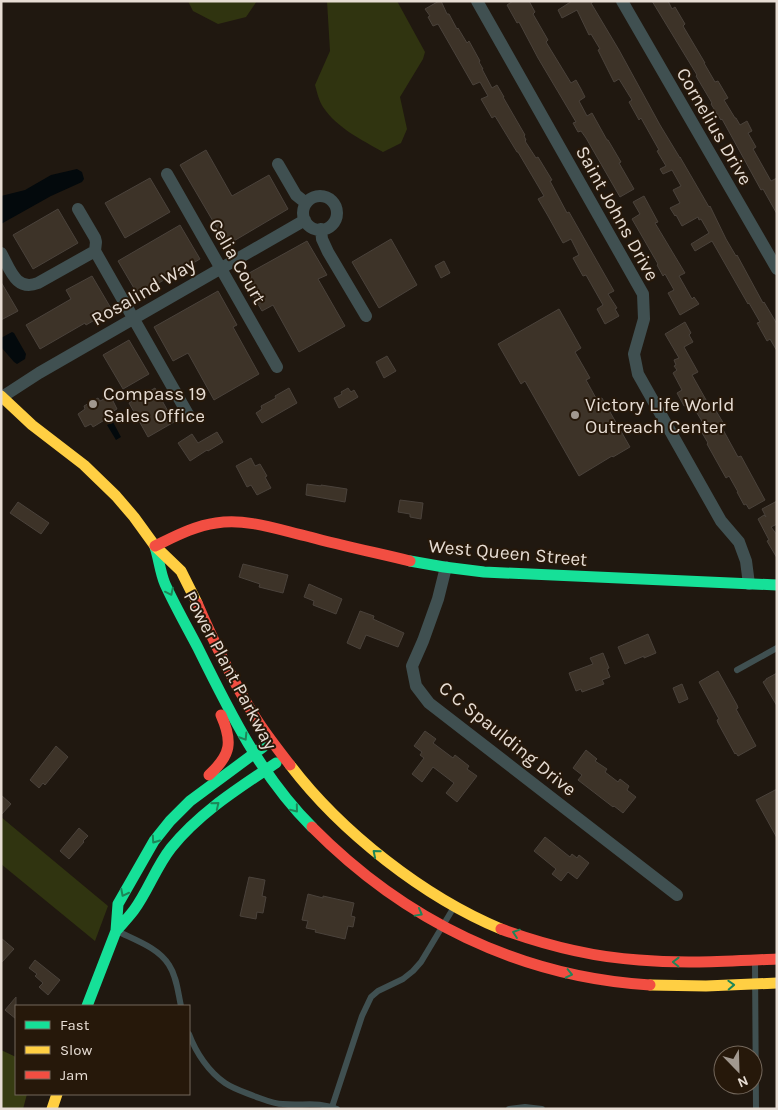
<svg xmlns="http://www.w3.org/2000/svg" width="778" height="1110" viewBox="0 0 778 1110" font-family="Karla,sans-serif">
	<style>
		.green { fill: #303410 }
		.forest { fill: #373c12 }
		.water { fill: #03090c }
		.building { fill: #3d3328; stroke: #4a423b }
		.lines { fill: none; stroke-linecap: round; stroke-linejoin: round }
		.lane { stroke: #405051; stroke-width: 6 }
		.street { stroke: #405051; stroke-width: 12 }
		.fast { stroke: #16e098; stroke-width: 11 }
		.slow { stroke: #ffcf43; stroke-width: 11 }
		.jam { stroke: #f24e42; stroke-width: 11 }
		.oneway { stroke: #1d8658 }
		.poi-dot { fill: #a1988f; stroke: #26180a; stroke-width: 2 }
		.labels { text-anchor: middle; stroke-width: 4; stroke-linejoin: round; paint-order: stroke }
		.street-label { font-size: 19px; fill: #e7ddd4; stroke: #26180a }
		.poi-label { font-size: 19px; fill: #e7ddd4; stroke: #26180a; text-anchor: start }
	</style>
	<rect width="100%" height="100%" fill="#201810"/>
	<path class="green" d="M188,1H257L246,17L218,24L193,11Z
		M327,1H397L425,52L423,59L400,97L407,129L401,143L383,152C362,140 337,128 323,107C319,101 317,92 315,85L330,51Z
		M1,817L108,906L95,941L1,864Z"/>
	<path class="forest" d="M1,1050L16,1057V1094H27L23,1109H1Z"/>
	<path class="water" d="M77,169L82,172L84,179L82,182L51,196L1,224V196L25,190L51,175Z
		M12,332L14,333L26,354L25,359L17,364L14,362L1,347V338Z
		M113,422L121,437L116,440L107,425Z"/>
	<path class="building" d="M439,1H441L447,14H449L457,29L458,28L467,43L469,41L480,61L479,62L483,69H482L492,88L497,85L504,97H503L525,135L524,136L526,140L525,141L536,158L538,157L552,180L550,181L567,213L569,212L614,291L608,294L617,308L615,309L619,316L605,324L597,309L603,305L586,275L583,276L573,258L579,255L571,239L563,243L548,216L538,199L544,196L518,152H517L495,116L492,118L481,99L488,96L480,82L473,85L438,24L433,26L428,17L430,16L425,9Z
		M513,1H529L535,12L533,14L548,40L546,42L571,83L576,80L581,89L585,97L579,101L587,116L592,113L607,140H608L621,162L619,163L634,189L620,197L586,138L581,131L578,132L573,123L576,122L538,58L519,22L517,23L507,5Z
		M572,1H594L591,3L619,50L660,125L680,158V157L709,207L710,206L726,239L736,256L737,255L763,303L764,302L777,324V351L770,339L767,341L757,323L760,322L749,303L748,304L712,241L695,251L691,244L709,233L701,219L699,220L698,217L682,226L676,215L675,216L670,208L680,203L673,190L681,186L672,170L663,174L660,169L666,166L657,151L659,150L641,118L639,120L629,102L632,100L619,79L614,82L598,50L600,49L591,34L589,35L577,10L562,18L558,10Z
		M652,1H668L672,9L675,7L685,24L683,26L705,63H704L715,82L718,81L728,98L724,100L735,118H736L740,125L747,121L752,131L748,133L756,147L753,149L771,181L777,178V214L763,189L761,190L722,119L721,120L711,104L712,103L696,76L697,75L680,47Z
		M206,150L232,196L269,175L288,209L227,245L180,165Z
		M150,178L170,212L125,238L105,203Z
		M644,196L658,222L655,223L685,273L679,276L692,299L694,297L699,304L680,315L668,293L674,290L665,274L663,276L657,265L658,264L632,219L640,214L633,202Z
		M58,209L78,243L33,269L13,235Z
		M180,225L200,259L138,295L118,261Z
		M391,239L417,285L379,308L352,262Z
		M307,241L327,275L318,279L345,326L299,352L273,305L262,311L242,277Z
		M444,261L450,273L441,278L435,266Z
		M92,276L112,310L86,325L85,323L40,349L26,325L71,299L66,290Z
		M1,282L18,311L1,320Z
		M218,291L237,325L233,327L259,374L214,400L188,353L173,361L154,327Z
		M559,309L581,348L575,352L590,378L586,380L597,400L602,398L630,447L613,457L612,456L579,476L525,381L521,384L498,344Z
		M685,322L691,333L689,335L693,342L684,347L698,372L692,375L710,407L713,406L724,424L721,426L738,457L741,456L765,500L749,509L746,504L744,505L737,492H738L729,476L726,478L707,444L708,443L698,426L703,423L694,408L691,409L688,404L684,406L677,393L682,390L673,373L677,370L674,366L676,365L674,360L679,358L665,334Z
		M129,340L149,374L123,389L103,355Z
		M387,356L396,371L384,378L376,362Z
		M155,388L174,422L148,437L129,403Z
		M289,388L297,403L262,423L256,413L262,409L261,406L276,398L275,396Z
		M348,388L351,392L354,390L358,397L339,408L334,398L342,394L341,392Z
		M108,397L110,400L112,399L117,409L110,413L111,416L93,427L91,424L85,427L78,414L85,409L84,406L98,398L100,401Z
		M217,432L223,442L208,451L207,450L190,461L178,443L192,434L198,443Z
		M251,458L255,466L260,464L267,476L265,477L271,488L257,495L251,485L247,487L236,466Z
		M307,484L321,486V485L347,489L345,502L306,495Z
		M400,500L423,503L421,519L410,517V514L398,512Z
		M777,501V524L771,527L777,535V558L767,541L769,540L758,519L764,515L766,517L762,509Z
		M18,502L49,523L41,534L10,513Z
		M243,564L288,575L283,593L259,587L260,584L239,577Z
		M309,584L342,599L336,614L313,605L314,601L304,597Z
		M360,611L374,616L373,619L404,633L398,647L366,635L360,649L347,643Z
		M648,634L656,653L644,658V656L625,664L618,647Z
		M603,653L609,668L607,669L610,677L602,680L604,684L582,692L581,689L576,691L569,673L593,664L590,658Z
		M718,671L737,705L738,708L736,709L756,746L738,756L736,753L735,754L718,723L717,720L719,719L699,682Z
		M777,673V706L763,682L766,680V679Z
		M682,684L688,699L679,703L673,688Z
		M425,731L436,739L433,743L453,758L455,755L469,766L467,769L477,776L457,802L446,793L454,783L433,767L422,782L412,774L424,758L420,755L422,752L414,746Z
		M56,746L68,757L45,785L43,783L39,788L30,780Z
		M586,750L597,759L595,761L607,769L605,772L618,782L620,779L629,786L627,790L636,797L623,813L614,806L613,807L578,780L582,775L573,768Z
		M777,789V838L756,800Z
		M1,795L11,804L1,815Z
		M79,828L88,836L83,841L84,842L69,859L60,851Z
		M545,837L570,857L572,854L577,858L579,855L589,863L577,879L568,872L561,881L552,874L556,869L534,851Z
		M249,877L265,880L262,896L266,897L263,913L257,912L256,919L240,916Z
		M308,894L323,898V896L354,903L351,916L355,917L353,927L348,926L345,939L315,932L316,930L306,928L308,921L302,920Z
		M1,938L14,949L1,963Z
		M35,960L60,980L48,995L39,987L43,983L35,976L37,974L29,968Z
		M16,997V1019L5,1010Z"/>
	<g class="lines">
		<path class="lane" d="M737,670L777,648
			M117,931C135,940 159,948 169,965C177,977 178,993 181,1006
			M755,963L756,1109
			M189,1034C196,1053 209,1072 225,1083C234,1089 244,1092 254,1096C263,1099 273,1104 283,1104C302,1106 319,1101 337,1109
			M332,1107L362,1016L371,997L378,991L403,979L413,971L421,962L454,907
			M509,1109L525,1107L542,1109"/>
		<path class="street" d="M477,1L643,294L644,319L634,354L638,374L721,521L739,542L746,561L749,584
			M622,1L777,269
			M278,164L296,195L306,203
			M167,174L277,367
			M303 213a17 17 0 1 1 34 0a17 17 0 1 1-34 0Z
			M78,209L95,238L96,242L95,251
			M321,229L322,239L328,252L366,316
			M1,253C10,269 16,292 38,283L95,251L189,416
			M2,397L39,373L305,220
			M446,567L438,599L423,641L412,666L416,686L429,703L677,895"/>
		<path class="fast" d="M155,547C159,559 160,572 165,584C175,606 187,627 198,648C230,713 261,776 312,827
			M410,561L444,567L484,572L777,585
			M116,931C122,924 128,918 134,910C148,891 156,867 171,848C200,812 239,788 276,763
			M87,1006L116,931L118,904L154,841L170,821L190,801L263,747"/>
		<path class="slow" d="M1,396L32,425L84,465L116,496L134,517L155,546L181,571L197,603
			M290,765C341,832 424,897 501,929
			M650,985L706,986L777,983
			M52,1109L57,1094"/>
		<path class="jam" d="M155,546C174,537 194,526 216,523C248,518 279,530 310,537C343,546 377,553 410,561
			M197,603C213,640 231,678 252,712C263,731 277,748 290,765
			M209,775C231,755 233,742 221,715
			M312,827C404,920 519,977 650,985
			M501,929C545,945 592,957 639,960C685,964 731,961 777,959"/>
	</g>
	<defs><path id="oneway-chevron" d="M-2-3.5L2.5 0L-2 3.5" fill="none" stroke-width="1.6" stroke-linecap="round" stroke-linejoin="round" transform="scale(1.25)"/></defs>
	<g class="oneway">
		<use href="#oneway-chevron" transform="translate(170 592) rotate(64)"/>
		<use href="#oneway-chevron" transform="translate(244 737) rotate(58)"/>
		<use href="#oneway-chevron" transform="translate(216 805) rotate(-39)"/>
		<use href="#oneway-chevron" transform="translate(295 809) rotate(51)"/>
		<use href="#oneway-chevron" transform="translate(155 840) rotate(125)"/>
		<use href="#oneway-chevron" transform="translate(376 853) rotate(-140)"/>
		<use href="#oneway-chevron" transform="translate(124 893) rotate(117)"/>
		<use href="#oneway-chevron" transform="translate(419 913) rotate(29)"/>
		<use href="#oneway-chevron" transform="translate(516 933) rotate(-161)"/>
		<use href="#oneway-chevron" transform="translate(676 962) rotate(-179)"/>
		<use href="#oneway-chevron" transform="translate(569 974) rotate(13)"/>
		<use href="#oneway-chevron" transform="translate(731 985) rotate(-2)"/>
	</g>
	<g class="poi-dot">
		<circle cx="93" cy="404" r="5"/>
		<circle cx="575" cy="415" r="5"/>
	</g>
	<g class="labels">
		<g class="street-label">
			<text transform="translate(715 126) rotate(60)" y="7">Cornelius Drive</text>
			<text transform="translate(618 213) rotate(61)" y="7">Saint Johns Drive</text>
			<text transform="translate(238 261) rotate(60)" y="7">Celia Court</text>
			<text transform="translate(143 291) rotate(-30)" y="7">Rosalind Way</text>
			<text transform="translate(508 552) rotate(5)" y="7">West Queen Street</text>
			<text transform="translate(231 670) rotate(62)" y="7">Power Plant Parkway</text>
			<text transform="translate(508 738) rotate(39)" y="7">C C Spaulding Drive</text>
		</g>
		<g class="poi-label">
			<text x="103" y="400">Compass 19<tspan x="103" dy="22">Sales Office</tspan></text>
			<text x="585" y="411">Victory Life World<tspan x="585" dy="22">Outreach Center</tspan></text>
		</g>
	</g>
	<rect width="778" height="1110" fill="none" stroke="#e7ddd4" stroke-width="5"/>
	<rect x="15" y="1005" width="175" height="90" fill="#26180a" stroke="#73675b"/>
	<rect x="25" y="1021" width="25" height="8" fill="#16e098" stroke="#73675b"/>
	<text x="60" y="1030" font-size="15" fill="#e7ddd4">Fast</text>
	<rect x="25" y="1046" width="25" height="8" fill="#ffcf43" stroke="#73675b"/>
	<text x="60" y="1055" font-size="15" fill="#e7ddd4">Slow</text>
	<rect x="25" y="1071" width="25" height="8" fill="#f24e42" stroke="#73675b"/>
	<text x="60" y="1080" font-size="15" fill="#e7ddd4">Jam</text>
	<g transform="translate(738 1070) rotate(157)"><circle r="24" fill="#26180a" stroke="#73675b"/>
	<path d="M0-4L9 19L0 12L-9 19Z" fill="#a1988f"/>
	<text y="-8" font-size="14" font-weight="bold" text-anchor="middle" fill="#e7ddd4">N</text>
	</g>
</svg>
